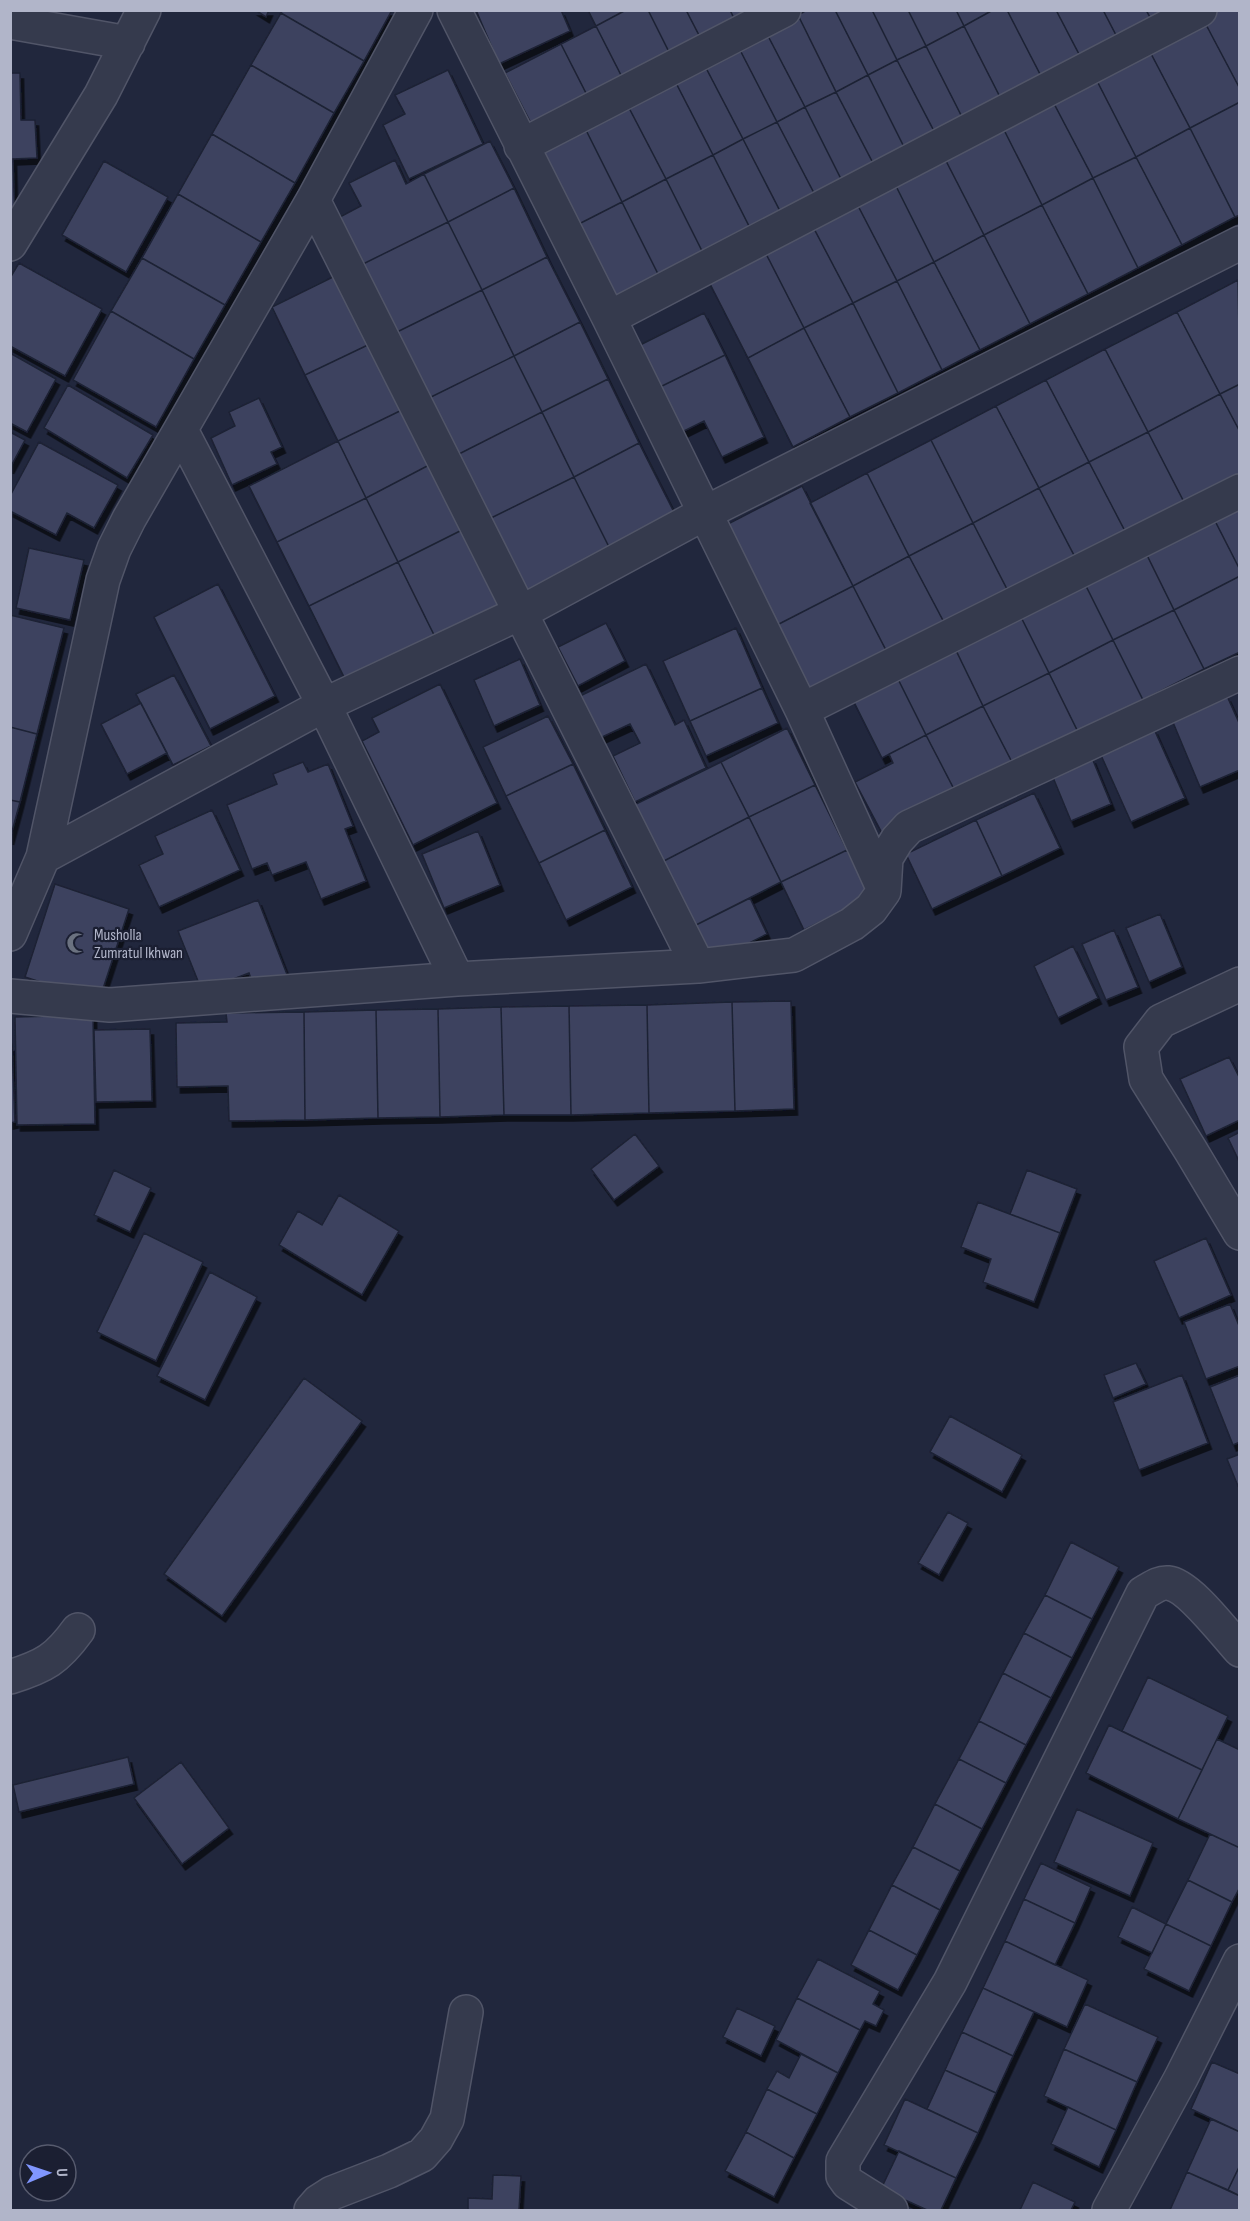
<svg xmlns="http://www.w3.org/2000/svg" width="1250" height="2221" viewBox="0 0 1250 2221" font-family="'Sofia Sans Condensed',sans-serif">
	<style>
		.building { fill: #3d435e; stroke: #1d2134; stroke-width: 1.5; filter: url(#shadow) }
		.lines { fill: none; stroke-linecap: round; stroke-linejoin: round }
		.minor-casing { stroke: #515568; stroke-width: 36 }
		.minor { stroke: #353a4d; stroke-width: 33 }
		.labels { text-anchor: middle; stroke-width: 4.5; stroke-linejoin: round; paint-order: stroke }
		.poi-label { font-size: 16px; fill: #b1b5c9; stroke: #1b1f32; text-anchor: start }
	</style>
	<defs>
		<filter id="shadow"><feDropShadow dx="3.5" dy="6" stdDeviation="0" flood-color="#0009"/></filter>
	</defs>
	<rect width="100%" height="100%" fill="#21273d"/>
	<path class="building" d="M255,10H269L266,17Z
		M283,10H392L364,61L281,13Z
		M476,10H561L570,31L499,64Z
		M588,10H626L596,26Z
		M626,10H648L672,58L625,83L596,26Z
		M648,10H686L703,43L672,58Z
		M686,10H730L737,25L703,43Z
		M730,10H764L737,25Z
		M807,10H835L868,75L836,92L798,15Z
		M835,10H872L897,60L868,75Z
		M872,10H908L926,46L897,60Z
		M908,10H956L964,26L926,46Z
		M956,10H993L964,26Z
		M993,10H1007L1042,78L1001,99L964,26Z
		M1007,10H1056L1081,58L1042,78Z
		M1056,10H1103L1118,39L1081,58Z
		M1103,10H1146L1152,21L1118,39Z
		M1146,10H1173L1152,21Z
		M1214,10H1240V89L1202,17Z
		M281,13L364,61L334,113L251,65Z
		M798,15L836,92L805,107L766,32Z
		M1202,17L1240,89V102L1190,128L1147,46Z
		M596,26L625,83L590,101L561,44Z
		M964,26L1001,99L963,119L926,46Z
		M766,32L805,107L777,122L738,46Z
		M561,44L590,101L534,129L505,73Z
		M738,46L777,122L743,139L704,64Z
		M926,46L963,119L935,133L897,60Z
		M1147,46L1190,128L1136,157L1093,73Z
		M897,60L935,133L905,149L868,75Z
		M704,64L743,139L713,155L674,79Z
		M251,65L334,113L295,183L212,134Z
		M448,70L483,144L409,179L383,125L405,114L395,95Z
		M10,73H20L21,120H35L37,158L13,159L15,225H10Z
		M1093,73L1136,157L1093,178L1050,96Z
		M868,75L905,149L874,165L836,92Z
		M674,79L713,155L666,179L627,104Z
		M836,92L874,165L842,181L805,107Z
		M1050,96L1093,178L1042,205L1000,122Z
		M1240,102V215L1235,217L1190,128Z
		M627,104L666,179L622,202L584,126Z
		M805,107L842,181L815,195L777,122Z
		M777,122L815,195L781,213L743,139Z
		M1000,122L1042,205L984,235L942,153Z
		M584,126L622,202L571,228L533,152Z
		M1190,128L1235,217L1182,245L1136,157Z
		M212,134L295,183L261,242L178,194Z
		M743,139L781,213L750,228L713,155Z
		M490,141L514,188L448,222L424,174Z
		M942,153L984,235L934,262L892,178Z
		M713,155L750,228L703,253L666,179Z
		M1136,157L1182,245L1138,268L1093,178Z
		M395,160L406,184L424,174L448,222L359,266L336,219L361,206L349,183Z
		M104,161L168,197L126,272L62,235Z
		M892,178L934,262L897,281L854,198Z
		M1093,178L1138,268L1088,294L1042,205Z
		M666,179L703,253L659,276L622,202Z
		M514,188L547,257L482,290L448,222Z
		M178,194L261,242L225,305L142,258Z
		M854,198L897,281L853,303L810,221Z
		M622,202L659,276L609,302L571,228Z
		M1042,205L1088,294L1030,324L984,235Z
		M810,221L853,303L804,328L762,246Z
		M448,222L482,290L393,334L359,266Z
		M984,235L1030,324L980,350L934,262Z
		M762,246L804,328L748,358L706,276Z
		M547,257L580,322L514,356L482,290Z
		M142,258L225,305L194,359L111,311Z
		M934,262L980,350L942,370L897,281Z
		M19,263L102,309L65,376L10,346V278Z
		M337,275L372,343L305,375L272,307Z
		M1238,280L1240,384L1220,394L1177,312Z
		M897,281L942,370L898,393L853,303Z
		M482,290L514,356L425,400L393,334Z
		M853,303L898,393L850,417L804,328Z
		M111,311L194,359L156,427L73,380Z
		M1177,312L1220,394L1148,432L1105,349Z
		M704,313L725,355L658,388L638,346Z
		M580,322L608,379L542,412L514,356Z
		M804,328L850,417L793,447L748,358Z
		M372,343L404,409L338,441L305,375Z
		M1105,349L1148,432L1089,462L1046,380Z
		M10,353L56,379L27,432L10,423Z
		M725,355L764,437L722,457L704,421L680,433L658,388Z
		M514,356L542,412L453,457L425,400Z
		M608,379L639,443L574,477L542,412Z
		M1046,380L1089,462L1039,488L996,406Z
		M1240,384V432L1220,394Z
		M68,385L153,435L127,478L44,428Z
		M1220,394L1240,432V476L1185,504L1148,432Z
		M259,398L282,447L271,452L277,464L232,485L211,438L235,426L229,412Z
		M996,406L1039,488L973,523L931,440Z
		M404,409L431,464L366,498L338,441Z
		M542,412L574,477L485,521L453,457Z
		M10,432L25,440L10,468Z
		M1148,432L1185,504L1127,535L1089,462Z
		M931,440L973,523L909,556L867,473Z
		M338,441L366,498L277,542L249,486Z
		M39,442L118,485L94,528L67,513L56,535L10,511V496Z
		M639,443L679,522L613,555L574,477Z
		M1089,462L1127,535L1077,561L1039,488Z
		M431,464L464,529L398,562L366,498Z
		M867,473L909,556L853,586L810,503Z
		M574,477L613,555L524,600L485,521Z
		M802,486L853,586L777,625L726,525Z
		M1039,488L1077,561L1010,595L973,523Z
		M1240,494V570L1209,509Z
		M366,498L398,562L309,606L277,542Z
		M1209,509L1240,570V576L1174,610L1141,543Z
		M973,523L1010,595L947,628L909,556Z
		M464,529L503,608L437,641L398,562Z
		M1141,543L1174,610L1113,640L1080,574Z
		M29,548L84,560L70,620L16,608Z
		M909,556L947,628L890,658L853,586Z
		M398,562L437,641L348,685L309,606Z
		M1080,574L1113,640L1049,673L1016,607Z
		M1240,576V652L1204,669L1174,610Z
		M218,584L275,696L210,729L154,617Z
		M853,586L890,658L815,697L777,625Z
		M1016,607L1049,673L983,706L951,640Z
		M1174,610L1204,669L1143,700L1113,640Z
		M10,615L64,628L37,734L10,727Z
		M606,623L625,661L578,686L558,647Z
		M736,628L762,688L690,721L663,661Z
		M951,640L983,706L926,735L893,669Z
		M1113,640L1143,700L1079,734L1049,673Z
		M520,659L540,705L494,726L474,680Z
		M646,664L675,725L684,720L706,768L635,802L613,756L640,743L630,724L600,738L580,696Z
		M893,669L926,735L882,758L849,692Z
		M1049,673L1079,734L1014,766L983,706Z
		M174,675L211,746L173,765L136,694Z
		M440,684L497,803L413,845L362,741L379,732L372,718Z
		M762,688L778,723L706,756L690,721Z
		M1227,696L1240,725V770L1200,787L1172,720Z
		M141,703L167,753L127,774L101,724Z
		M983,706L1014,766L957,795L926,735Z
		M548,716L573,764L506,796L483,747Z
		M10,727L37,734L20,802L10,800Z
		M787,728L815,785L749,817L721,762Z
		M1154,729L1185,798L1131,822L1100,753Z
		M926,735L957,795L882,833L855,782L893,763L889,754Z
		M1092,758L1111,804L1071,821L1052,775Z
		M303,762L308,772L328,764L353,826L345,829L366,881L321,899L306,862L272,875L267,863L252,869L227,805L277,784L273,774Z
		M721,762L749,817L660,863L632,806Z
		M573,764L605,830L539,863L506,796Z
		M815,785L847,850L781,882L749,817Z
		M1034,793L1060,848L1002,876L976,820Z
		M10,800L20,802L10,839Z
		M212,810L240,870L159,907L139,865L163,854L155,836Z
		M749,817L781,882L692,927L660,863Z
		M976,820L1002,876L932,909L906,854Z
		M605,830L632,887L566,920L539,863Z
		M478,831L500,885L444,908L422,854Z
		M847,850L870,897L804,930L781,882Z
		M55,884L129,909L99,1001L25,977Z
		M750,898L767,934L709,963L692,927Z
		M258,900L288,977L255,990L249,973L202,991L178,931Z
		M1160,914L1182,967L1149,982L1126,928Z
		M1114,930L1138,987L1106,1000L1082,944Z
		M1073,946L1098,998L1058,1018L1034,966Z
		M791,1001L794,1109L735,1111L732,1002Z
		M732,1002L735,1111L649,1113L647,1005Z
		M647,1005L649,1113L571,1115L569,1006Z
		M569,1006L571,1115H504L501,1007Z
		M501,1007L504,1115L440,1117L438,1009Z
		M438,1009L440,1117L378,1118L376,1010Z
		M376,1010L378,1118L305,1120L304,1012Z
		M304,1012L305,1120L229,1121L228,1086L177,1087L176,1023L227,1022L226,1013Z
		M93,1015L95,1124L17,1125L15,1017Z
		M150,1029L152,1101L96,1102L94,1030Z
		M12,1045L15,1122L10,1123V1046Z
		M1229,1057L1240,1079V1120L1206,1136L1180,1079Z
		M1240,1132V1163L1228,1138Z
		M635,1134L659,1166L614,1200L591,1169Z
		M114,1170L151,1188L130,1232L94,1215Z
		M1027,1170L1077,1189L1060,1233L1010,1214Z
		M339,1195L399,1231L362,1295L279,1245L298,1211L322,1225Z
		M978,1202L1060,1233L1034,1302L983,1282L991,1259L961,1247Z
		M144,1233L203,1262L156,1361L97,1332Z
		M1206,1238L1231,1295L1179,1318L1154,1261Z
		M210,1272L257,1297L205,1400L157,1376Z
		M1230,1304L1240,1328V1366L1206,1379L1184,1322Z
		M1136,1363L1146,1384L1113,1398L1104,1375Z
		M1182,1375L1208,1443L1139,1470L1113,1402Z
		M1240,1375V1442L1233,1445L1210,1387Z
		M304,1378L362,1421L222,1616L164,1574Z
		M950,1416L1022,1455L1002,1492L930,1452Z
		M1240,1454V1491L1227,1459Z
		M948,1512L968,1523L939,1575L918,1563Z
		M1071,1542L1119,1567L1092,1619L1045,1595Z
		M1045,1595L1092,1619L1072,1658L1024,1633Z
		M1024,1633L1072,1658L1051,1698L1003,1673Z
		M1003,1673L1051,1698L1026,1745L979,1721Z
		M1148,1677L1228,1716L1202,1770L1122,1731Z
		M979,1721L1026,1745L1006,1783L959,1759Z
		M1109,1725L1202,1770L1178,1819L1086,1773Z
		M1217,1739L1240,1750V1848L1178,1819Z
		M128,1757L134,1784L19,1812L13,1785Z
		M959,1759L1006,1783L982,1829L935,1804Z
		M181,1762L229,1828L182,1864L134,1798Z
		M935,1804L982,1829L960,1871L913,1847Z
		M1077,1809L1153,1843L1130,1896L1054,1862Z
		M1210,1834L1240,1848V1887L1232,1902L1188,1880Z
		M913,1847L960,1871L940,1910L892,1885Z
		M1041,1863L1091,1887L1075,1923L1024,1899Z
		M1188,1880L1232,1902L1211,1946L1166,1924Z
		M892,1885L940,1910L917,1955L869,1930Z
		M1024,1899L1075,1923L1055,1965L1005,1941Z
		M1132,1907L1166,1924L1152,1953L1118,1937Z
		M1166,1924L1211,1946L1189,1991L1144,1969Z
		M869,1930L917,1955L898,1990L851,1965Z
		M1005,1941L1088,1980L1067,2027L983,1988Z
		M818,1959L880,1991L873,2004L884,2010L876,2026L865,2021L860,2030L797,1998Z
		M983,1988L1034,2012L1013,2056L962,2032Z
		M797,1998L860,2030L838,2073L776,2040Z
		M1085,2004L1158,2037L1137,2082L1064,2049Z
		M737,2008L775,2026L761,2056L723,2037Z
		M962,2032L1013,2056L996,2093L945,2070Z
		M1064,2049L1137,2082L1116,2130L1044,2096Z
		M801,2054L838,2073L817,2114L767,2089L777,2071L789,2078Z
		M1212,2062L1240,2074V2132L1191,2109Z
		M945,2070L996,2093L978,2133L927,2109Z
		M767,2089L817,2114L794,2158L746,2132Z
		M905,2099L978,2133L956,2178L884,2145Z
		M1068,2107L1116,2130L1099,2167L1051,2144Z
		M1211,2119L1240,2132V2165L1228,2190L1187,2172Z
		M746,2132L794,2158L774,2197L725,2171Z
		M899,2151L956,2178L941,2210H927L881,2189Z
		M1240,2165V2196L1228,2190Z
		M1187,2172L1240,2196V2210H1170Z
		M493,2175L521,2176L519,2210H468V2198L492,2199Z
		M1033,2182L1075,2202L1071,2210H1020Z"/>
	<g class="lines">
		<g class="minor-casing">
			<path id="minor" d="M454,10L609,318L802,710L884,890
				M10,22L128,43
				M521,146L784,10
				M313,200L698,966
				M10,244L101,95L144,10
				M609,318L1200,10
				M181,430L324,705L457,979
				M802,710L1240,491
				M43,857L103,580L114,549L129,519L313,200L416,10
				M10,934L43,857L324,705L520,613L705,513L1240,243
				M1240,984L1161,1021L1141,1047L1146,1079L1191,1151L1240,1233
				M10,996L110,1005L457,979L698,966L794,955L852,924L871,909L884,891L886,858L897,840L909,827L1240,673
				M10,1677C45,1666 57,1659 78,1630
				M311,2210L318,2202L332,2193L389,2171L422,2155L436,2139L447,2119L466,2012
				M891,2210L848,2183L843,2176V2161L950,1982L1143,1593C1151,1589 1159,1582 1168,1583C1189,1585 1225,1634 1240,1650
				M1109,2210L1181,2078L1240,1961"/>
		</g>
		<use href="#minor" class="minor"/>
	</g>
	<defs>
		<g id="mosque-bare" transform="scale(1.62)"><path d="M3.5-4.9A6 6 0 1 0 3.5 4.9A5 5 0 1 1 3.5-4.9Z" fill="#6b7280" stroke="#1b1f32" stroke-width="2.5" paint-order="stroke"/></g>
	</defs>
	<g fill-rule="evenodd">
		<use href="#mosque-bare" x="77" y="943"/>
	</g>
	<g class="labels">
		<g class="poi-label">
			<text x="94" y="940">Musholla<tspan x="94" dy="18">Zumratul Ikhwan</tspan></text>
		</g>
	</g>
	<rect width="1250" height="2221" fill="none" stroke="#b1b5c9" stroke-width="24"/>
	<g transform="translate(48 2173) rotate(88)"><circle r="28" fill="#1b1f32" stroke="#575b6e" stroke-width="1.5"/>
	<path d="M0-4.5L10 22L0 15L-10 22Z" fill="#8096fe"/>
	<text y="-9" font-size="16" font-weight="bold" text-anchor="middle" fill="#b1b5c9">U</text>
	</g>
</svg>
